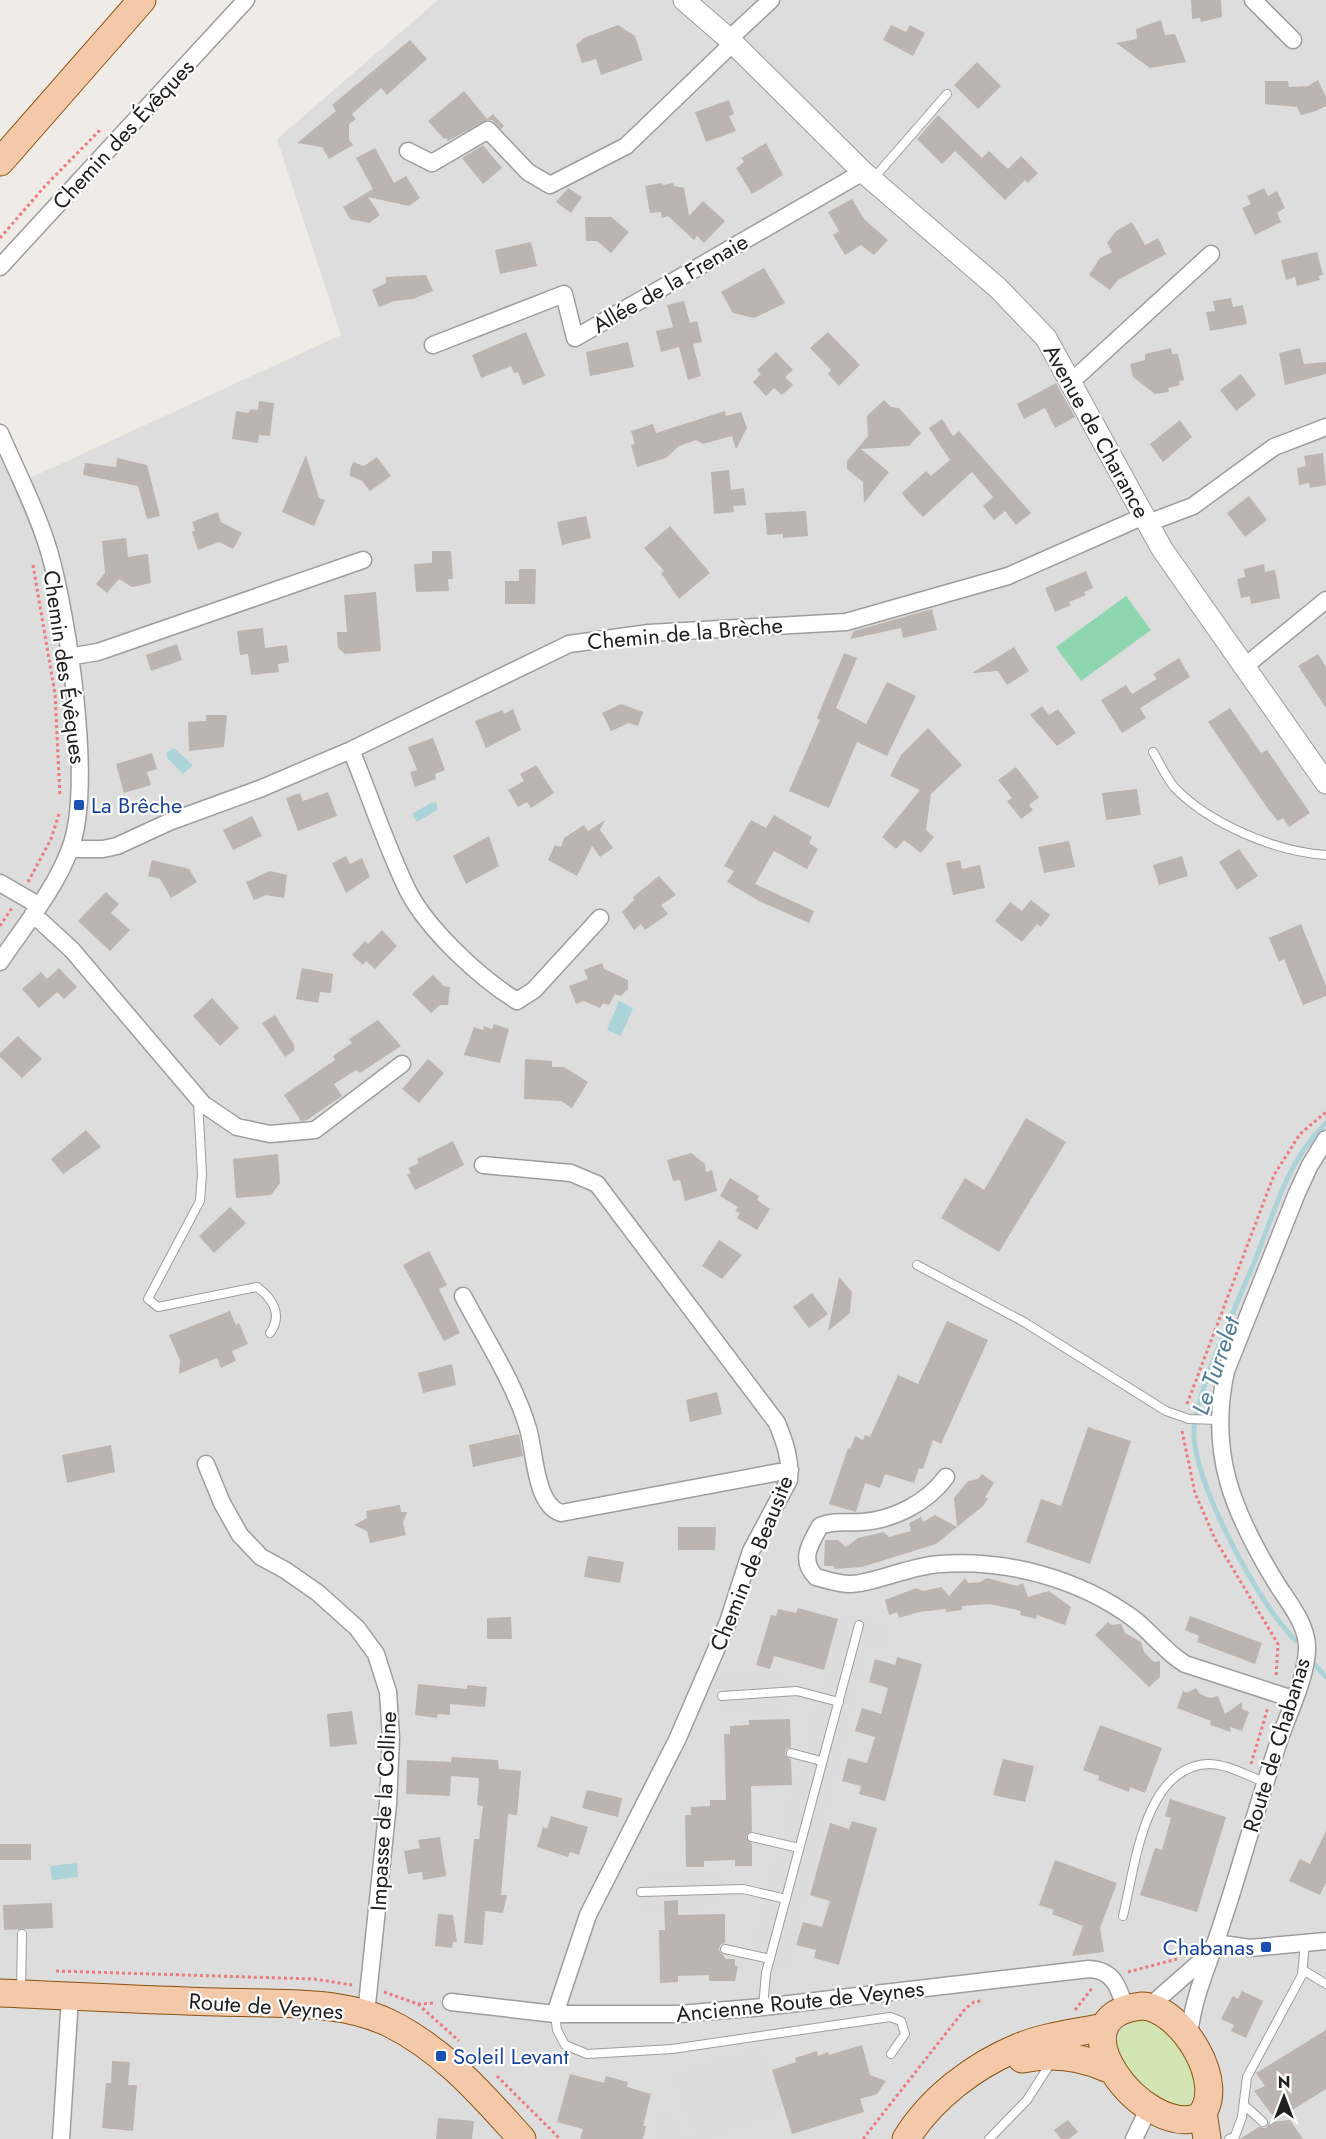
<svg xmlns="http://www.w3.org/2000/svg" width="1326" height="2139" font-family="Jost,sans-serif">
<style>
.residential{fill:#ddd}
.grass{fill:#d1e4b2}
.pitch{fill:#8dd6b0}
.parking{fill:#dcdcdc}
.water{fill:#acd4d8}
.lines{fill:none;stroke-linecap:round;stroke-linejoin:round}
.stream{stroke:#acd4d8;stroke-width:5}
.building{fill:#bcb4b0}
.service-casing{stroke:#9d9d9d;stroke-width:10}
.minor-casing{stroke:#9d9d9d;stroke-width:19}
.tertiary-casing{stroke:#9d9d9d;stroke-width:23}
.primary-casing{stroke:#8b5210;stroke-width:29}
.path{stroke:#ec7b7e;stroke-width:3;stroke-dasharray:3 3;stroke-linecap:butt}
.service{stroke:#fff;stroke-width:8}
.minor{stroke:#fff;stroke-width:16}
.tertiary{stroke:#fff;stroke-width:21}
.primary{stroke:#f3c9a9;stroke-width:27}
.transit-dot{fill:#1a4fb4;stroke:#fff;stroke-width:2}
.labels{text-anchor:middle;stroke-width:4.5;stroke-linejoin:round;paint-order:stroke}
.street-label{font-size:22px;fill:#202020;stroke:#fff}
.transit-label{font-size:22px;fill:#164399;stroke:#fff;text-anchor:start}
.water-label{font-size:24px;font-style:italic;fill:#4e7c97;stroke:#fff}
</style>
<rect width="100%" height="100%" fill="#efebe7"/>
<path class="residential" d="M438,0H1326V2139H0V421L30,478L341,335L277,139Z"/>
<path class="grass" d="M1138,2019C1142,2020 1148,2019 1152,2020C1178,2030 1208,2082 1188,2106L1149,2107L1115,2050L1120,2030Z"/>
<path class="pitch" d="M1126,596L1151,630L1081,681L1056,647Z"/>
<path class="parking" d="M842,1612L894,1624L887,1648L870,1644L788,1971L761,1964L765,1951L750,1948L813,1702L789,1700L787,1713L719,1717L717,1699H713L714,1684L721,1672L786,1671V1681L823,1684Z
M724,1867L725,1909L680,1910L679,1898H662V1913L637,1914L636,1884L648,1883V1869Z
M762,2045L784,2115L711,2139H651L657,2112L679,2117L680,2131L698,2136V2128L687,2129L669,2072Z"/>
<path class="water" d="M174,748L193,765L183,774L167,758V752Z
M432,802L437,803V810L417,822L412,814Z
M619,1001L633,1008L621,1036L607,1030Z
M77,1863L78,1877L52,1880L50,1866Z"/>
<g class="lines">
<path class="stream" d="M1295,1640C1257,1601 1200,1493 1194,1439C1190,1403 1239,1300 1254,1263C1265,1235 1275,1206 1287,1179C1297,1158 1310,1139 1326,1123
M1315,1665L1326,1677"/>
</g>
<path class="building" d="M1191,0H1221L1222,17L1201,22L1200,18L1192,19Z
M1161,20L1165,35L1175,34L1186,62L1150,68L1116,43L1137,39L1136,29Z
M618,25L635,36L643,60L601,75L596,59L582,63L576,45L584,38Z
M891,25L906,32L910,25L925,33L913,56L883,40Z
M410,40L427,59L387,95L381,88L352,114L356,119L349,124V140L353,145L329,159L322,147L297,143L336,111L332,105Z
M977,62L1001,86L978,109L954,85Z
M1318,80L1326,97V106L1316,111L1301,115L1297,107L1265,104V81H1288L1289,87L1308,86Z
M464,91L487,119L493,114L504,126L501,129L492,120H487L448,141L446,138L444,139L428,121Z
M729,100L734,114L729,116L736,131L706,142L695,112Z
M938,115L982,158L989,151L1008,169L1021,156L1038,173L1028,183L1025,180L1005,200L955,151L942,164L917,139Z
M766,143L783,175L752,194L736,168L744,162L741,158Z
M483,145L502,168L483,184L462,158Z
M375,148L394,183L406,176L420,198L409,206L368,197L380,215L369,223L350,219L343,207L373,189L356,158Z
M662,183L663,185L673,183L674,186L684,188L689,216L703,201L725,221L704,243L697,236L694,240L668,216L662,218L661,212L650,213L645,186Z
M568,188L582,197L571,213L556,202Z
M1264,188L1268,196L1277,191L1285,208L1277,213L1281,222L1255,235L1242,208L1251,204L1247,196Z
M852,199L864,219L888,240L874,255L861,245L845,255L833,235L839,231L828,212Z
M585,217H611L629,232L611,253L597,241H586Z
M1132,222L1145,245L1158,238L1166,254L1118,280L1110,290L1089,275L1100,258L1112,252L1107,243L1116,231Z
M531,242L537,266L500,274L495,250Z
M1317,252L1323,275L1319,276L1320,280L1297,286L1295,277L1286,280L1281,260Z
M764,268L785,303L754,318L733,313L721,292Z
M426,275L433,291L413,299L394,301L379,307L372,290L386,283V277Z
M1231,298L1233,307L1243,305L1247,324L1210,331L1206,312L1215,311L1213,301Z
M684,301L690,323L697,321L702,342L693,344L701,376L688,380L679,347L661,352L656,331L673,327L667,305Z
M526,332L545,376L523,385L518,372L514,373L511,366L481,378L472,355Z
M828,332L860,365L839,386L828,374L831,370L810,348Z
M628,342L634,367L590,376L586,352Z
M1171,348L1172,354H1178L1184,380L1179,381L1180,385L1168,388L1169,392L1155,394L1133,377L1130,364L1145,360V354Z
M1300,348L1304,364L1326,362V374L1285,385L1279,353Z
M776,352L793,370L785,377L793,385L782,395L774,388L766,396L753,382L761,374L757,370Z
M1241,374L1256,395L1236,411L1220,390Z
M1056,383L1075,417L1055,428L1045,408L1024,419L1017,404Z
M884,400L891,407L899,408L921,433L909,446L861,449L889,472L864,503L863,482L847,469V461L868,436L867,416Z
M259,401L274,403L270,436L259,435L258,443L232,439L236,411L248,413L251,409L258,410Z
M725,411L726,416L741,412L747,428L736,449L732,436L703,444L696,440L679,446L666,458L637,467L631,445L635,444L631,431L653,424L656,433Z
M942,419L953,436L959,431L1031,513L1016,525L1005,511L994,520L983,506L993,497L972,472L923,517L906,499L902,493L926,471L931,476L950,460L929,428Z
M1180,420L1192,437L1163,462L1150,444Z
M1323,453L1326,485L1310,488L1309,483L1299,485L1297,468L1306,466L1304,456Z
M306,455L319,498L325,500L314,526L282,512Z
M377,457L391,476L370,491L362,481L350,476V470L353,462L364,466Z
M117,458L147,465L160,516L147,519L138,486L83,475L85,463L116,467Z
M729,470L731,490L744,488L746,505L733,506L734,512L714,514L711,472Z
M1249,496L1267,520L1245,537L1227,513Z
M806,511L808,536L783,538V534L767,535L765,513Z
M218,512L221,522L242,533L233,549L219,542L198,550L192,532L195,530L192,522Z
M586,516L591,538L562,545L557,522Z
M670,526L710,573L679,599L661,573L664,571L644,548Z
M126,538L128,557L148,554L151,583L132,587L119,579L107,593L96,584L105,573L102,541Z
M432,551H451L453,579H448L449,591L416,592L414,564L432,563Z
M1264,564L1265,572L1275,570L1280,598L1251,604L1250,596L1241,598L1237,579L1245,577L1244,569Z
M519,569H536L535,604H505V581H519Z
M1086,571L1093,588L1084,592L1086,595L1069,602L1071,605L1055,612L1045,588Z
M376,592L381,651L345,654L338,648L337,632H347L344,595Z
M932,609L937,630L903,638L901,628L850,639L854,631Z
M263,628L265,648L287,645L289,662L278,664L279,672L251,675L248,654L240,655L237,631Z
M177,644L182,660L151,671L146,655Z
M1014,647L1029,671L1007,685L998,671L972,673Z
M844,653L857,658L836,708L866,724L887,682L916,696L887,756L857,742L829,808L789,791L820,720L817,718Z
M1318,654L1326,667V708L1298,666Z
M1179,658L1190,677L1140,708L1146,718L1122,733L1101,700L1126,685L1132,694L1157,679L1153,674Z
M621,704L643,712L638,726L629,723L611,731L602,713Z
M1042,706L1049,715L1058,709L1076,733L1057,746L1030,715Z
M1230,708L1261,753L1267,750L1310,813L1289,827L1283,818L1278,821L1268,809L1208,722Z
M513,709L521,730L486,748L475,721L503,710L504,714Z
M206,715H227L224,747L189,751L188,722L206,721Z
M928,728L962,765L931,794L926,830L934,837L921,853L904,840L896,849L882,837L920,790L890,776L901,755Z
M433,738L445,770L435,774L436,779L415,787L410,772L417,770L408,747Z
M152,753L157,769L147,772L151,785L124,793L116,764Z
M536,765L554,793L531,808L527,802L518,807L508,790L524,781L520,774Z
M1016,767L1039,797L1029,805L1033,810L1021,819L1007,801L1012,798L998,780Z
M1137,789L1141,815L1106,820L1102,793Z
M328,792L337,816L298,831L286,798L300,793L303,801Z
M774,815L812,837L809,843L818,849L807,869L774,851L755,884L814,911L809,923L759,901L727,882L734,871L724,866L751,820L766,828Z
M252,816L262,836L233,850L223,830Z
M605,820L600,830L613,848L600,857L592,846L577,876L548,860L555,845L561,847L564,838L584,825L588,831Z
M489,836L499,866L466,884L453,856Z
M1069,841L1075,867L1044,873L1038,847Z
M1239,849L1258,876L1237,890L1219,862Z
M346,856L350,864L362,858L370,877L346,893L332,863Z
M1182,856L1188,876L1159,885L1153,865Z
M152,860L189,869L197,882L171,898L160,879L148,876Z
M960,860L962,869L980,865L985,888L953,895L946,863Z
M270,871L287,875L284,898L266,895L254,900L246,882Z
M659,876L676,895L661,905L668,914L645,930L641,924L634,930L622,912L634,900L633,897Z
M106,892L119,904L111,913L130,930L110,951L78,921Z
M1031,900L1050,915L1041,927L1037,924L1022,942L995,921L1010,902L1022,911Z
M1301,924L1326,986V996L1303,1005L1284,959L1279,962L1269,938Z
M382,930L397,946L375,969L366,961L363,965L352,955L365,941L368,944Z
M602,963L604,969L628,980V989L621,996L615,994L609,1005L603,1003L600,1008L584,1001L576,1004L569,986L588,979L584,970Z
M59,968L77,987L64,999L57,992L39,1008L22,989L41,972L47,979Z
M302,968L333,974L331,993L320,992L318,1003L296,999Z
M433,975L444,986L450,987L448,1005H440L431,1013L412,994Z
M212,998L239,1028L220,1046L193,1016Z
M275,1015L294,1045V1051L285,1057L262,1023Z
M378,1020L401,1046L360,1073L356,1070L334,1084L342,1096L307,1120L301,1121L284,1095L335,1060L333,1056L352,1043L349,1039Z
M494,1024L509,1029L500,1063L464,1055L474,1027L483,1030L484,1026L492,1029Z
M18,1036L42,1059L22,1078L0,1057V1053Z
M428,1059L444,1073L419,1103L402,1089Z
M525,1059L552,1061V1067H564L588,1082L572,1108L561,1101L524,1099Z
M1026,1118L1066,1142L999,1252L941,1218L965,1178L984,1190Z
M86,1130L101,1147L63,1174L51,1159Z
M453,1141L464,1165L415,1190L407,1175L411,1173L408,1168L419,1163L417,1159Z
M691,1153L705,1164L706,1172L712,1170L717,1191L685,1201L680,1180L673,1181L667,1160Z
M278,1154L280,1183L271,1195L236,1198L233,1159Z
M730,1178L759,1196L757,1200L770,1209L757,1230L737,1218L740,1213L735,1211L738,1207L720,1196Z
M230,1207L246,1223L214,1253L199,1236Z
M719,1240L742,1255L722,1279L702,1266Z
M429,1251L447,1285L439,1289L460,1333L444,1341L403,1265Z
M839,1277L852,1292L850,1313L828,1331Z
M812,1293L828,1314L809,1328L793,1307Z
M230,1311L236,1325L239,1323L248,1344L232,1351L236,1361L221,1368L217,1358L179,1374L180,1360L169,1335Z
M947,1321L988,1340L941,1444L933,1440L923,1469L919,1468L914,1483L885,1474L880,1488L865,1483L856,1512L829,1504L848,1448L850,1449L855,1436L863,1440L865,1435L870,1437L898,1375L918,1384Z
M452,1364L456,1385L423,1393L418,1373Z
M717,1392L722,1414L690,1422L686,1400Z
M1088,1427L1131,1441L1090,1564L1026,1542L1041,1499L1061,1506Z
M519,1434L523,1456L473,1467L469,1445Z
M111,1445L115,1472L67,1483L62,1455Z
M982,1474L994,1483L985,1497L988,1499L983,1506L936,1544L862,1567L834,1569V1566H824L825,1540H838L846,1547L858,1538L884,1532L889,1537L911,1531L909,1523L921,1517L923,1522L935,1515L957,1527L954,1498L968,1481L978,1479Z
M400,1505L401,1512H407L403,1523L406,1535L370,1543L367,1531L354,1525L367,1518L366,1511Z
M678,1527H716L715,1550H678Z
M588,1556L624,1562L620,1583L584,1577Z
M965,1578L968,1583L980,1582L987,1578L1017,1586L1023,1583L1028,1597L1049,1591L1071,1607L1065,1625L1037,1615L1036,1619L1020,1615L1021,1611L990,1604L962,1606V1610L946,1612V1609L919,1612L899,1618L897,1612L889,1615L885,1600L916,1588L923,1591L941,1587L949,1596Z
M798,1608L838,1619L824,1670L774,1656L770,1669L756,1665L771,1615L776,1616L778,1609L796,1613Z
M1190,1616L1262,1643L1255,1664L1197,1642L1199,1636L1185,1630Z
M511,1617L512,1639H487V1618Z
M1108,1622L1111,1625L1121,1624L1125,1633L1141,1642L1144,1652L1154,1662L1160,1661V1677L1149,1687L1095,1635Z
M897,1657L922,1664L885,1801L859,1794L861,1786L842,1781L848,1758L867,1763L875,1737L855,1731L862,1708L881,1714L888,1688L869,1682L875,1659L895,1665Z
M418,1684L467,1689V1685L487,1687L485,1707L450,1704V1715L438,1714L437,1718L415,1715Z
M1196,1688L1200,1694L1210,1698L1218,1696L1225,1714L1242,1702V1709L1249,1712L1242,1731L1230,1727L1231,1732L1210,1725L1211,1721L1177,1708L1183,1691L1187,1693Z
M352,1711L357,1744L330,1747L327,1714Z
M790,1719L791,1747L786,1749L785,1754L791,1760L792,1785L751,1786L752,1831L746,1836L752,1844V1866H735V1860L704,1861V1867H686L685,1815H691V1807L710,1806V1800H726L724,1734H730V1726L749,1725V1720Z
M1100,1725L1162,1748L1145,1793L1130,1787L1129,1792L1098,1780L1099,1776L1083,1770Z
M452,1757L498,1760L499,1769L521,1771L517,1815L508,1814L501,1895H507L503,1913L485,1911L483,1945L464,1943L474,1839H479L483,1806L477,1805L479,1778L451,1776L450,1796L406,1794L407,1760L451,1762Z
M1003,1759L1034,1766L1025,1802L993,1795Z
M587,1790L622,1798L618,1817L582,1808Z
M1170,1799L1226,1817L1197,1912L1140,1895L1155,1848L1162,1850L1171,1818L1165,1816Z
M551,1816L588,1827L579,1855L570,1852L568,1857L537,1847L543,1827L547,1829Z
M852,1821L877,1828L839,1965L814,1958L816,1950L796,1945L803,1922L822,1927L830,1901L810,1895L830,1823L849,1829Z
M1326,1831V1882L1320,1895L1289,1881L1300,1859L1310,1864Z
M440,1837L446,1876L423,1880L422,1872L408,1874L404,1851L420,1848L418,1840Z
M0,1844H31V1860H0Z
M1055,1860L1117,1883L1100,1928L1104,1952L1072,1956L1083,1926L1052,1914L1054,1910L1039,1905Z
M678,1900V1915L725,1914V1943L720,1945L719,1950L726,1959H735V1966H738L735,1981H709V1975L678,1976V1982L660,1983L659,1930H665L664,1901Z
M52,1903L53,1928L4,1930L3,1905Z
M438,1914L453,1915L457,1942H453L452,1948L435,1946Z
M1242,1991L1263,2001L1246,2038L1231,2031L1234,2025L1221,2019L1233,1996L1238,1999Z
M1326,2030V2089L1276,2120L1254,2091L1265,2086L1256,2073Z
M862,2045L870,2075L886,2081L877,2094L860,2099L864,2112L792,2134L772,2070L796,2062L795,2058L817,2051L818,2056L828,2052L829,2055Z
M112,2061L130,2062L128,2085H137L133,2131L102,2128L106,2083H111Z
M570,2074L604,2083L606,2076L628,2082L627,2087L651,2094L643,2126H646L643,2139H580L583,2129L557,2122Z
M438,2118L474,2121L472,2139H436Z
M1068,2120L1078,2132L1069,2139H1061L1054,2130Z
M1290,2120L1303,2139H1240L1259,2127L1266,2128L1269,2122Z"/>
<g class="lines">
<defs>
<path id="service" d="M873,179L947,94
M1153,752C1160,763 1166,778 1175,788C1210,824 1276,852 1326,855
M198,1101L202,1174L200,1201L148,1299L158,1307L257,1287C273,1299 283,1315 270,1333
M917,1265L1024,1322L1166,1411L1189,1419L1218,1420
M722,1696L797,1691L839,1702
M791,1753L821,1761
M752,1837L799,1848
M641,1892L743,1889L786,1899
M1123,1916C1135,1867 1144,1767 1208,1764C1228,1764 1247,1776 1265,1782
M725,1949L770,1959
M1303,1970L1326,1984
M21,1991L22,1934
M763,2007L766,1973L859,1625
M555,2014L557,2030L565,2045L587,2054L672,2049L890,2017L901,2021L905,2034L891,2054
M1244,2105L1263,2122
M989,2139L1027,2100L1052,2061
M1229,2139L1235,2136L1242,2117L1247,2077L1302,1975L1305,1943"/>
<path id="minor" d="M1253,0L1293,40
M729,39L771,0
M408,151L432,163L488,130L528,172L550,185L626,146L733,43
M0,267L246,0
M433,345L564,294L575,338L863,172
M1072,381L1211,254
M0,433C17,472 37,511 49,551C68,617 94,787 70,849C55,890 24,926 0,962
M1148,523L1193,506L1274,447L1326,427
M68,657L98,652L363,560
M1244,667L1326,600
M351,750C370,796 386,846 408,891C428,930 480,978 517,1001L534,990L600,918
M71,849H103L117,846L169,822L262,788L351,750L569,644L649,633L846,622L1008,576L1144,516
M0,883L38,905
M33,914L72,950L203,1104L237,1127L270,1134L315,1130L402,1064
M483,1165L571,1173L597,1184L777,1423C785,1443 791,1459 789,1480L751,1551L728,1622L677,1740L588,1915L555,2014
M463,1296C486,1340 516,1385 529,1432C535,1456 536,1505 561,1513L790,1470
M206,1464L222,1503L240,1535L261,1557L285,1570L318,1593L357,1628L376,1654L388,1692L391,1738L388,1804L366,2014
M946,1477C927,1503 893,1520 862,1522C847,1523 834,1520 820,1526C810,1544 799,1560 816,1577C830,1581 846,1586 860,1583C888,1578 912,1566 940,1564C1007,1559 1080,1579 1134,1619C1152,1633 1165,1652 1185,1664L1293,1699
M1215,1943L1250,1948L1326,1941
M451,2002L555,2014H679L763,2007L1089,1969C1114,1970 1119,1988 1125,2008
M1150,2006L1208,1955
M1189,2036C1193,1995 1210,1962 1222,1923C1242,1863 1258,1802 1279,1741C1288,1714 1308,1674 1307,1646C1306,1622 1287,1601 1275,1581C1233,1512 1208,1453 1226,1371L1297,1193L1310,1165L1326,1139
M61,2139L70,1997
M1134,2139L1144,2118"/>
<path id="tertiary" d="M684,0L729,39L863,172L998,288L1046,338L1162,549L1326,783"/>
<path id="primary" d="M0,162L142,0
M0,1993C73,1996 146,2000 219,2002C273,2004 339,1999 389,2023C444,2050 482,2095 522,2139
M1142,2006C1181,2007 1230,2086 1199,2117C1144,2139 1048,2015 1142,2006Z
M1022,2059C1051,2053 1079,2056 1106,2068
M1203,2112L1207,2139
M906,2139C931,2098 975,2065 1019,2047C1045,2036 1076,2033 1104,2027"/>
</defs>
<use href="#service" class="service-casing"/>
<use href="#minor" class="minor-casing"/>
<use href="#tertiary" class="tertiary-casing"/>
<use href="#primary" class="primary-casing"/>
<path class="path" d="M0,238L45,186L101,129
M33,565L55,694L60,796
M28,882L51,839L59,814
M0,926L12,908
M1187,1404L1274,1175L1300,1134L1326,1112
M1182,1431L1195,1493L1215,1539L1278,1644L1276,1677
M1251,1764L1268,1707
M56,1971L314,1979L352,1985
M1128,1972L1177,1959
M384,1992L418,2004L436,2003
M418,2004L459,2041
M1075,2010L1093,1987
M497,2076L560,2139
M863,2139L965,2009L974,2002L981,2001"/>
<use href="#service" class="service"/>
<use href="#minor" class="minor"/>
<use href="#tertiary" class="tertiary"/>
<use href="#primary" class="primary"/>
</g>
<g class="transit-dot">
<rect x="73" y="799" width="12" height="12" rx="3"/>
<rect x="1260" y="1941" width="12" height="12" rx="3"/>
<rect x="435" y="2050" width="12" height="12" rx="3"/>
</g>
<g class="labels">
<g class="street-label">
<text transform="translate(123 134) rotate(-47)" y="8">Chemin des Évêques</text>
<text transform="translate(670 283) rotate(-30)" y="8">Allée de la Frenaie</text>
<text transform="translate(1097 431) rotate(61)" y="8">Avenue de Charance</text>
<text transform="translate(685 633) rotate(-5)" y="8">Chemin de la Brèche</text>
<text transform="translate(65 667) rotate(82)" y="8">Chemin des Évêques</text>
<text transform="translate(751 1563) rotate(-68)" y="8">Chemin de Beausite</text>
<text transform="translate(1276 1745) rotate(-73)" y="8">Route de Chabanas</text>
<text transform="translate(383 1811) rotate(-87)" y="8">Impasse de la Colline</text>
<text transform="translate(800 2001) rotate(-6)" y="8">Ancienne Route de Veynes</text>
<text transform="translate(266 2006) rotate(4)" y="8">Route de Veynes</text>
</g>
<g class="transit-label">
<text x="91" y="813">La Brêche</text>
<text x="1254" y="1955" text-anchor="end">Chabanas</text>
<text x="453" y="2064">Soleil Levant</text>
</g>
<g class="water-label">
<text transform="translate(1216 1366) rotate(-71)" y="8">Le Turrelet</text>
</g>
</g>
<g transform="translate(1284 2097)" stroke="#ffffff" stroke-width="4.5" paint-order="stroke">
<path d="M0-4.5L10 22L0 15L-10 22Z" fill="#202020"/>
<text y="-9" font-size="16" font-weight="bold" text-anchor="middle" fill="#202020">N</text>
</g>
</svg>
